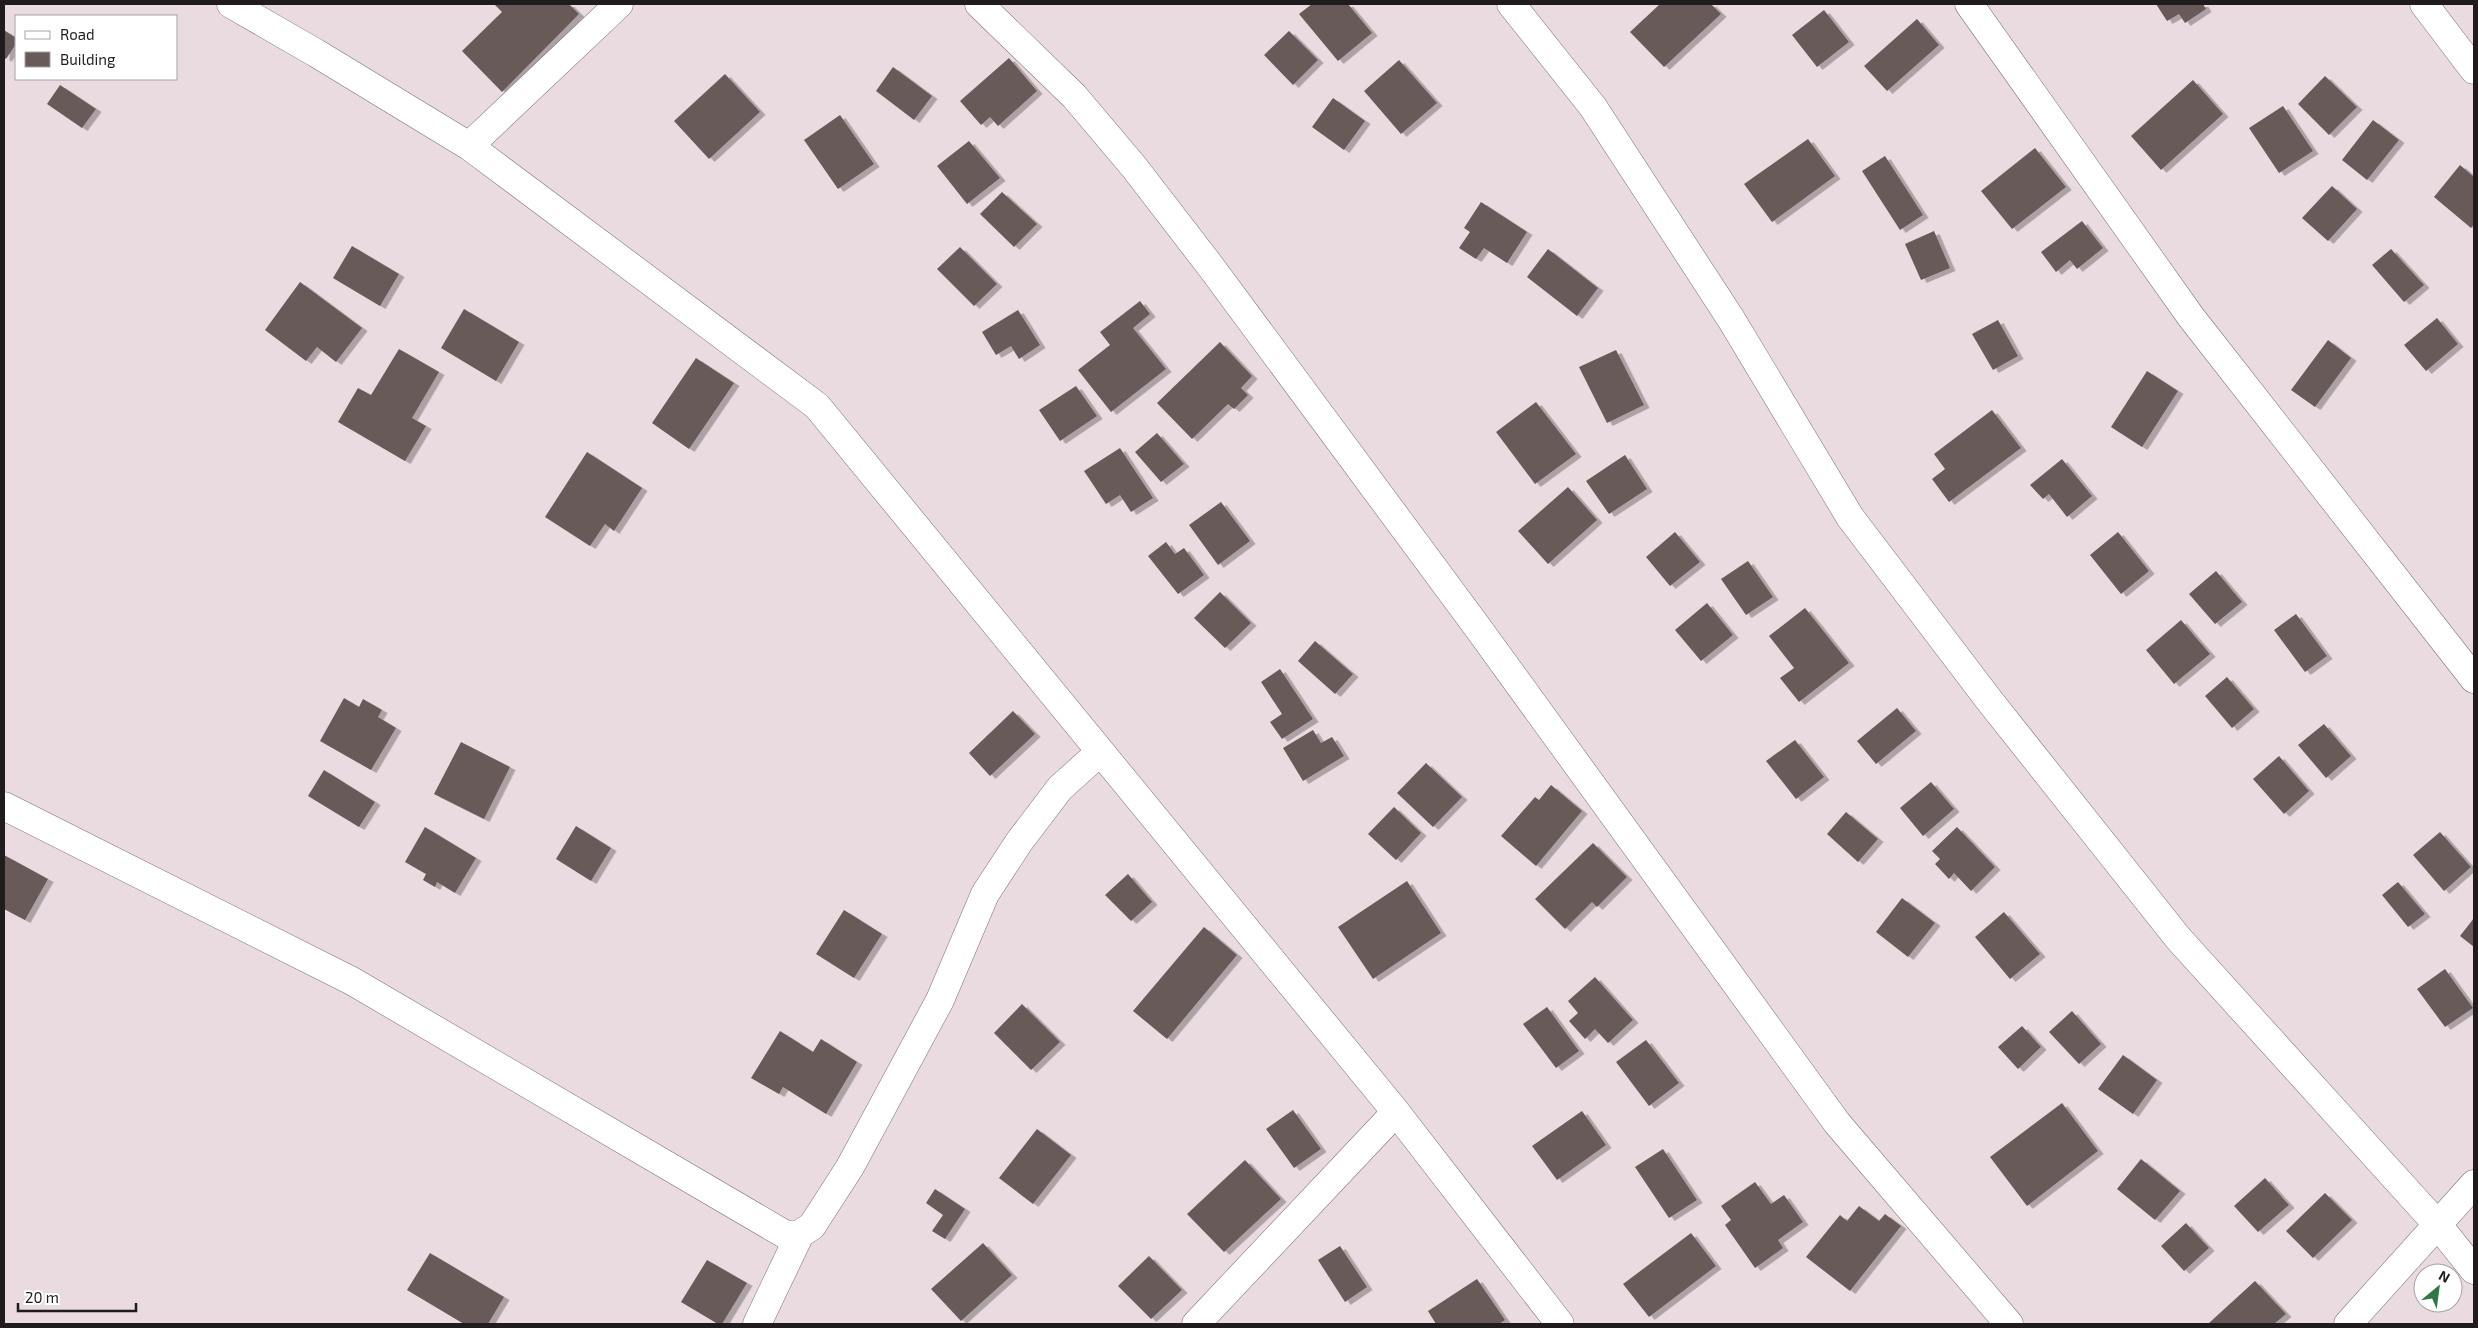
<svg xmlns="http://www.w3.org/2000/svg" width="2478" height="1328" font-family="'Exo 2',sans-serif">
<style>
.building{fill:#675a58;filter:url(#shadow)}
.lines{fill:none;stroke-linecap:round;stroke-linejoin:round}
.street-casing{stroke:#7c6f73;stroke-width:29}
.street{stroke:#fff;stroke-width:28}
</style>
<defs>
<filter id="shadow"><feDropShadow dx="5.5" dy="3" stdDeviation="0" flood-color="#0004"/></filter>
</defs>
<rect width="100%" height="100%" fill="#eadbe0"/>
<path class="building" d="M494,4H569L579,14L502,92L462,51L502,12Z
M1312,4H1348L1372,33L1338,61L1299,14Z
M1660,4H1711L1721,14L1664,67L1630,32Z
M2156,4H2203L2206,9L2185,23L2179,14L2167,21Z
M1824,10L1849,42L1817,67L1792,35Z
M1917,19L1939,45L1887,91L1864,66Z
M4,30L16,38V44L6,59L4,57Z
M1289,31L1318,60L1293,85L1264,55Z
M1009,58L1037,91L998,126L990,117L981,125L960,101Z
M1399,60L1437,103L1401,134L1364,91Z
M893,67L932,96L914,120L876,91Z
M725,74L760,112L709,159L674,121Z
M2325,76L2357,107L2329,135L2298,104Z
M2193,80L2223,114L2161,170L2131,136Z
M60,85L96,109L82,128L47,104Z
M1333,98L1365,121L1344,150L1312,127Z
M2283,106L2313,151L2279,173L2249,128Z
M840,115L874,164L838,189L804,140Z
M2373,120L2399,140L2367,180L2342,160Z
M1808,139L1835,176L1772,222L1744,184Z
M969,141L1000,178L967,204L937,166Z
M2035,148L2066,187L2012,229L1981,191Z
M1885,156L1923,215L1900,230L1862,171Z
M2460,165L2474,177V224L2471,228L2434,197Z
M2332,186L2357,209L2328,241L2302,218Z
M1002,192L1037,224L1014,247L980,214Z
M1481,202L1527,232L1507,263L1484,248L1476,259L1459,248L1470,232L1464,228Z
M2082,221L2103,248L2077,269L2070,260L2056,272L2041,252Z
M1934,231L1950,268L1921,280L1905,244Z
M352,246L399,274L380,306L333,278Z
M960,247L997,284L974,306L937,269Z
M1548,249L1598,288L1577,316L1527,277Z
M2391,249L2424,285L2404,302L2372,265Z
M300,282L362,328L336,362L317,347L306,361L265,330Z
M1140,301L1150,314L1133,328L1166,369L1111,412L1078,370L1110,345L1100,332Z
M464,309L519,342L496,381L441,348Z
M1018,310L1040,345L1019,359L1011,346L996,355L982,332Z
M2437,318L2458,344L2426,371L2404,345Z
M1998,320L2018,356L1993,370L1972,334Z
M2328,340L2351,358L2315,407L2291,390Z
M1220,342L1252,376L1241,388L1248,395L1234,409L1228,404L1192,439L1157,403Z
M399,349L439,372L412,418L426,426L405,461L338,422L358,388L371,395Z
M1616,350L1644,405L1607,423L1579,367Z
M696,358L734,383L689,449L652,423Z
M2147,371L2178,391L2142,447L2111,427Z
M1076,386L1097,416L1060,441L1039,410Z
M1536,402L1576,454L1535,484L1496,432Z
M1992,410L2021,448L1949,502L1932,479L1945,469L1934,454Z
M1157,433L1184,464L1161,482L1135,452Z
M1120,448L1153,498L1131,512L1120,495L1106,504L1084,471Z
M587,452L642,488L614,531L605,524L590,546L545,517Z
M1625,455L1647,489L1609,514L1586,481Z
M2062,459L2092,496L2067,517L2049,494L2043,499L2030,485Z
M1568,487L1597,520L1548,564L1518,531Z
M1221,502L1250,541L1218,565L1189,525Z
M1675,532L1700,562L1670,586L1646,557Z
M2118,532L2149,571L2121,594L2090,555Z
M1166,542L1175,554L1184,548L1204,575L1178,594L1148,556Z
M1748,561L1773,597L1746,615L1721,579Z
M2216,571L2242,602L2215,624L2189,594Z
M1220,592L1251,623L1225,648L1194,618Z
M1707,603L1733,635L1701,661L1675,630Z
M1805,608L1849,663L1799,702L1780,678L1794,668L1769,636Z
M2296,614L2327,656L2305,672L2274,630Z
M2181,620L2210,654L2174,684L2146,650Z
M1315,641L1353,674L1335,694L1298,661Z
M1280,669L1313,719L1282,739L1270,722L1282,714L1261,682Z
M2227,677L2254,709L2232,728L2205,696Z
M344,698L359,707L363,699L382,710L378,717L396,728L371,770L320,741Z
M1897,708L1916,731L1876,764L1857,741Z
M1013,711L1035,734L990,776L969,753Z
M2324,724L2351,756L2326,778L2298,745Z
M1313,730L1321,743L1332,737L1344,756L1303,781L1283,748Z
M1795,740L1824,777L1796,799L1766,761Z
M461,742L510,767L484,819L434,794Z
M2279,756L2309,791L2284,814L2253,779Z
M1426,763L1462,797L1433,827L1397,793Z
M324,770L375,802L359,827L308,796Z
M1931,782L1954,809L1923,836L1900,808Z
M1551,785L1582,811L1536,866L1501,836L1535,797L1539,800Z
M1394,807L1421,833L1396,860L1368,834Z
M1846,812L1878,839L1858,862L1827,834Z
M576,826L611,848L591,881L556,859Z
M425,827L476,858L455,893L437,882L435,887L423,880L426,874L405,862Z
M1957,827L1995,867L1971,891L1954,873L1949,879L1935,864L1940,859L1932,851Z
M2440,832L2471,867L2444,891L2413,855Z
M1593,843L1627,877L1597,907L1592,902L1565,929L1535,899Z
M4,855L48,879L25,920L4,909Z
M1128,874L1152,902L1131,921L1105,895Z
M1407,881L1441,933L1373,979L1338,927Z
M2398,882L2425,914L2408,927L2382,895Z
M1902,898L1935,923L1908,957L1876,932Z
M844,910L882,934L854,978L816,954Z
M2004,912L2040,954L2010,979L1975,937Z
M2474,918V947L2460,936Z
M1204,927L1237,955L1167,1039L1133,1011Z
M2445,969L2473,1008L2445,1027L2417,989Z
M1595,977L1633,1020L1608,1043L1595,1029L1585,1039L1569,1021L1578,1013L1568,1001Z
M1022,1004L1060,1042L1031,1070L994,1033Z
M1547,1007L1579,1051L1556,1068L1523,1024Z
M2072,1011L2101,1044L2079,1064L2049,1032Z
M2022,1026L2041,1047L2018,1069L1998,1047Z
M780,1031L813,1052L821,1039L857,1062L826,1114L783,1087L779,1094L751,1078Z
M1646,1040L1679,1083L1649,1106L1616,1062Z
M2123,1055L2157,1080L2133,1114L2098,1089Z
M2062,1103L2098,1151L2027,1206L1990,1157Z
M1293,1110L1321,1149L1294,1168L1266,1129Z
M1582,1111L1606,1145L1557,1180L1532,1146Z
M1037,1129L1071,1155L1033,1204L999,1178Z
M1663,1149L1697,1200L1669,1218L1635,1167Z
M2141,1159L2180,1191L2155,1220L2117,1189Z
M1245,1160L1281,1199L1224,1252L1187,1214Z
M2265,1178L2289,1205L2258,1232L2234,1206Z
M1755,1182L1771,1204L1784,1195L1803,1222L1778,1240L1783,1248L1755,1268L1725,1225L1731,1220L1721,1206Z
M935,1189L965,1209L945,1239L932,1231L943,1215L926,1203Z
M2325,1193L2352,1220L2313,1258L2286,1231Z
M1859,1206L1879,1221L1885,1214L1901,1226L1850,1291L1806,1257L1840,1215L1847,1221Z
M2186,1223L2209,1248L2184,1271L2161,1246Z
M1691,1233L1716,1266L1649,1317L1623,1284Z
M983,1243L1012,1275L961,1321L931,1289Z
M1340,1246L1367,1287L1345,1302L1318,1260Z
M430,1253L504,1297L488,1324H464L407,1290Z
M1149,1256L1182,1290L1151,1319L1118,1286Z
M707,1260L747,1283L722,1324H718L681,1302Z
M1477,1279L1505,1320L1499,1324H1436L1428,1311Z
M2255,1281L2286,1314L2274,1324H2210L2209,1323Z"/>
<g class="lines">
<defs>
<path id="street" d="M231,4L316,53L469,146L817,406L1396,1112L1560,1324
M979,4L1074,96L1134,167L1211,267L1478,628L1837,1123L2009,1324
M1511,4L1593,107L1731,319L1850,517L1989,700L2178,938L2437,1224L2474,1270
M1969,4L2191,317L2474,679
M2424,4L2474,70
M469,146L619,4
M4,806L352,981L786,1235L800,1234L812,1226L850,1167L940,1000L985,894L1019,842L1060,788L1100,752
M757,1324L800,1234
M1196,1324L1396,1112
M2348,1324L2474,1184"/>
</defs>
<use href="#street" class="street-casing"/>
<use href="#street" class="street"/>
</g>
<rect width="2478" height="1328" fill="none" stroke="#201b1d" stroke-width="10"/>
<rect x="15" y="15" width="162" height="65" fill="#ffffff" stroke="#a6a4a5"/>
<rect x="25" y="31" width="25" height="8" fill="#ffffff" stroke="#a6a4a5"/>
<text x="60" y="40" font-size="15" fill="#201b1d">Road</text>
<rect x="25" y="52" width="25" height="15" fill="#675a58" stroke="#a6a4a5"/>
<text x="60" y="65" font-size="15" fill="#201b1d">Building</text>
<g transform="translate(2438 1288) rotate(29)"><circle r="24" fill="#ffffff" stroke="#a6a4a5"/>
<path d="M0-4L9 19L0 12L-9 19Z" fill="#307743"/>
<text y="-8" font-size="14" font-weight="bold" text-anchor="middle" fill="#201b1d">N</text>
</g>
<path d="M18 1303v8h118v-8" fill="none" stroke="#201b1d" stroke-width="2.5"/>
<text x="25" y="1303" font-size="15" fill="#201b1d" stroke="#ffffff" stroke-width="4" paint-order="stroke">20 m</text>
</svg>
